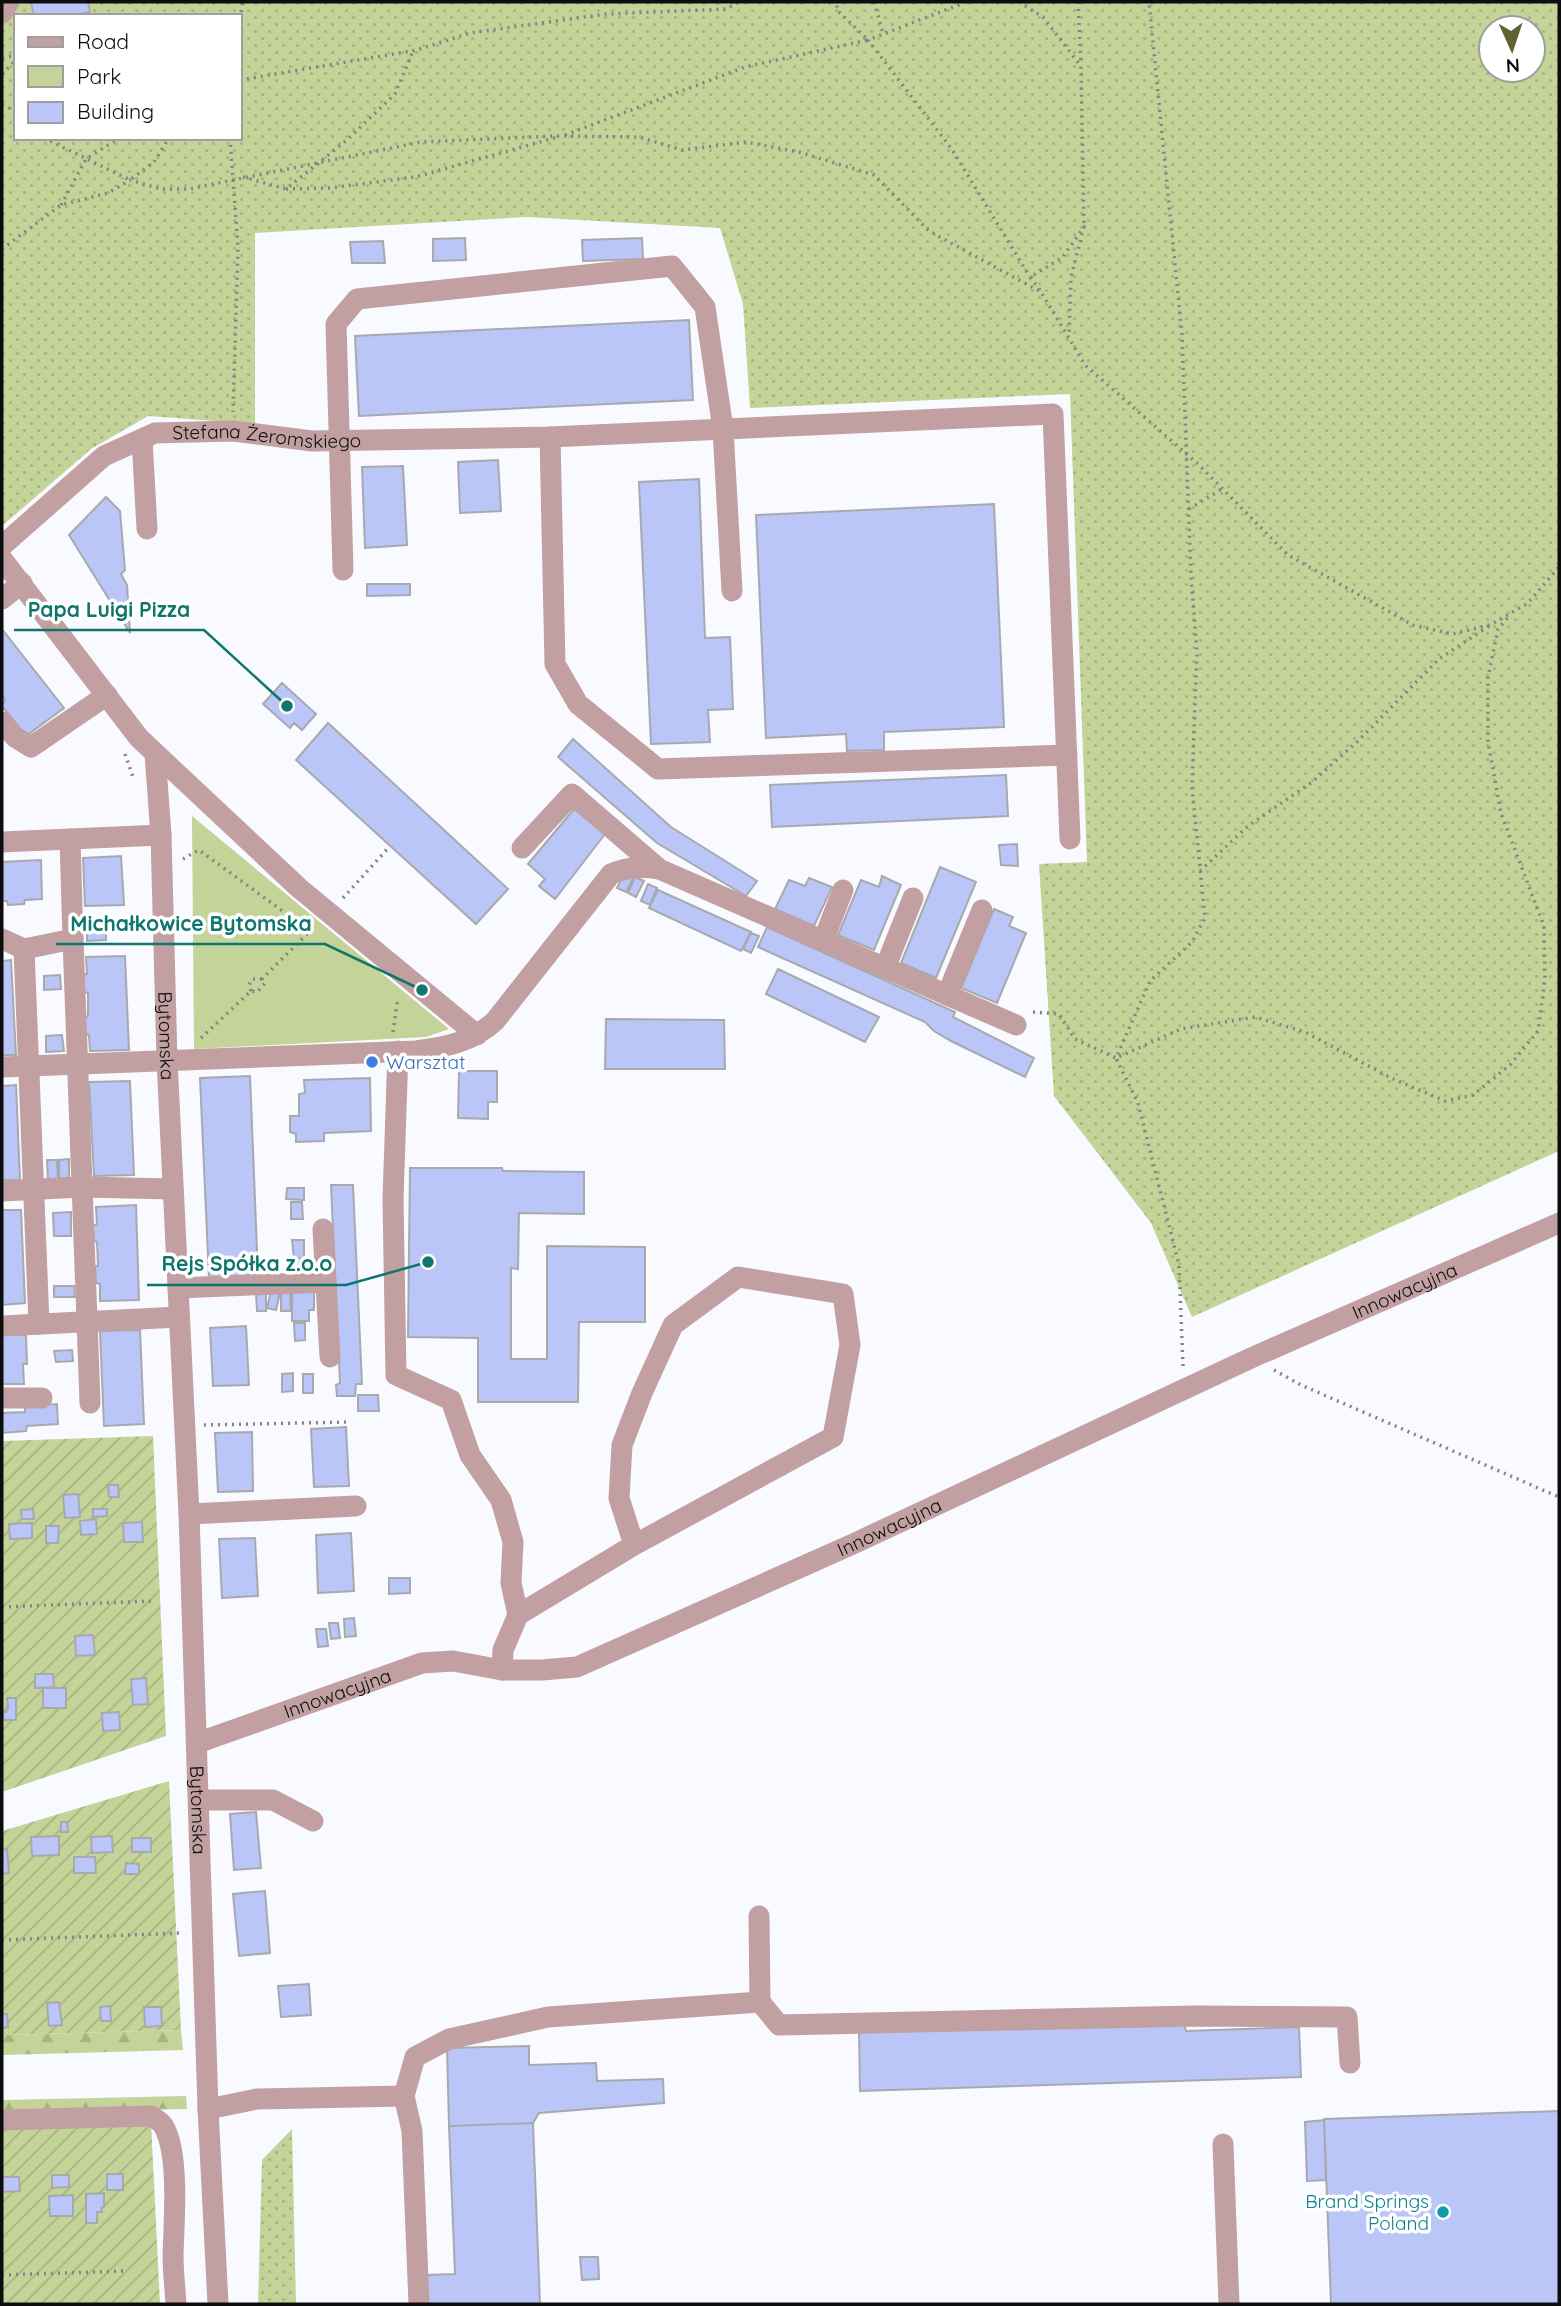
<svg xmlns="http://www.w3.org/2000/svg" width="1561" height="2306" font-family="Quicksand,sans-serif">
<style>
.grass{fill:url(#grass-dots);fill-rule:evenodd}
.forest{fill:url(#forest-firs)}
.park{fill:#c4d397}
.garden{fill:url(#garden-furrows)}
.building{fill:#bac5f8;stroke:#a8a9ad;stroke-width:2}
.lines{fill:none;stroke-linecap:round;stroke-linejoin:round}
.path{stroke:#838387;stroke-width:3.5;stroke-dasharray:2 5;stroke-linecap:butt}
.minor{stroke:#c29fa1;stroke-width:21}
.shop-dot{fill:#3f7fe0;stroke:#fff;stroke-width:2.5}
.culture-dot{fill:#0f9aa8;stroke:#fff;stroke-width:2.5}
.labels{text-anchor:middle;stroke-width:7;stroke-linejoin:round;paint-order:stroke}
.street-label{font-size:19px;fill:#0d0d0f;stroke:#fff}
.shop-label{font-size:19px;fill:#366cbe;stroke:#fff;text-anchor:start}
.culture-label{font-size:19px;fill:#0d838f;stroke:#fff;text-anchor:end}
.leader{fill:none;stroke:#0f766e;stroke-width:2.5}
.callout-dot{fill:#0f766e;stroke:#fff;stroke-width:2.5}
.callout-label{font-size:21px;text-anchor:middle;font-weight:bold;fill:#0f766e;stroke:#fff;stroke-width:7;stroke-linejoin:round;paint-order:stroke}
</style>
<defs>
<pattern id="grass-dots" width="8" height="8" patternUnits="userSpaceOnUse" patternTransform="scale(1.75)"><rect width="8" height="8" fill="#c4d397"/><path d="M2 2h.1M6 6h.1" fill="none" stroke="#a7b481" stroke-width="1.8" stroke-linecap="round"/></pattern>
<pattern id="forest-firs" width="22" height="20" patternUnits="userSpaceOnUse" patternTransform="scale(1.75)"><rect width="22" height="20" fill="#c4d397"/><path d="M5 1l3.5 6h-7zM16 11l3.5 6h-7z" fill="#a7b481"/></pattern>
<pattern id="garden-furrows" width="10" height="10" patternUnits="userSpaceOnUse" patternTransform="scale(1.75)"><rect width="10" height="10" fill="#c4d397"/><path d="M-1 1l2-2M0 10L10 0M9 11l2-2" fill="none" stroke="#a7b481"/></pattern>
</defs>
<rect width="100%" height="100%" fill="#f9faff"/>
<path class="grass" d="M2,2H1559V1151L1192,1317L1151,1223L1054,1096L1039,864L1087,862L1070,394L750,408L743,304L720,228L527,217L255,233V424L148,416L91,449L2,526ZM16,16H240V138H16ZM1491,28H1533V70H1491Z
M292,2129L296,2304H258L262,2160Z"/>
<path class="forest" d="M181,2030L183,2050L2,2055V2035Z
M186,2096L187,2109L2,2112V2100Z"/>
<path class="park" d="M192,816L449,1029L426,1037L194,1049Z"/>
<path class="garden" d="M153,1436L166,1736L2,1792V1441Z
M169,1781L181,2030L2,2035V1831Z
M151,2122L160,2304H2V2126Z"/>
<path class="building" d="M31,2H88L90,12L73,16H34Z
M465,238L466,260L433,261V239Z
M642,238L643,259L583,261L582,240Z
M383,241L385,263H352L350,242Z
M689,320L693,400L359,416L355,336Z
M498,460L501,511L460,513L458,462Z
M403,466L407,545L365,548L362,467Z
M699,479L705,638L730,637L733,709L708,710L710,742L651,744L639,482Z
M106,497L120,511L125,570L121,574L127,585L130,633L69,535Z
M994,504L1004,727L884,732V750L847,751L846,734L766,738L756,515Z
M367,584H410V595L367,596Z
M2,629L64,708L26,736L2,706L5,699L2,695Z
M282,683L316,714L302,730L294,723L290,728L263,704Z
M328,723L508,889L476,924L296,760Z
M573,739L671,827L757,881L746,896L657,843L558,757Z
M1006,775L1008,816L772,827L770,785Z
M574,809L605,834L555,899L539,886L545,879L528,864Z
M1017,844L1018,866L1001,865L999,845Z
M121,856L124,905L85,906L83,858Z
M41,860L42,899L25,900L24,904L8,905L7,901H2V862Z
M940,867L976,882L936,978L901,963Z
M625,872L634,877L626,892L617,888Z
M882,876L901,885L874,950L838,935L861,880L879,887Z
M635,877L644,881L636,897L628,893Z
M809,878L832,887L814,926L775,909L789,880L805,886Z
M648,884L657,888L650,905L641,901Z
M658,890L751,932L741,951L649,908Z
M994,909L1013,917L1009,926L1026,933L997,1003L961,988Z
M87,922H106V940L87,941Z
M767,927L955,1012L953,1017L1034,1058L1025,1077L951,1041L934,1031L925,1022L758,947Z
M751,933L759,936L751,953L743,949Z
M125,956L129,1050L90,1051L89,1035L85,1033V1017L88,1016V993L84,992L83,975L87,974L86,957Z
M11,960L16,1055H2V961Z
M778,969L879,1017L865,1042L766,994Z
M60,975L61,989L44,990V976Z
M606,1019L724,1020L725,1069H605Z
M62,1035L64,1051L46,1052V1036Z
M459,1071H497V1102H488V1119L458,1118Z
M250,1076L258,1275L209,1278L200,1078Z
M370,1078L371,1131L324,1133V1141L296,1142V1134L290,1132V1116H299V1094L305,1093L304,1080Z
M130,1081L134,1175L94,1176L89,1082Z
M16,1085L20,1180H2V1086Z
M69,1159V1178H59V1160Z
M47,1160H57L58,1181H48Z
M410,1168H502L503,1171L584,1172V1214L519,1213L518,1269L511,1268V1359H547V1246L645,1247V1322H579L578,1402H478V1338L408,1337Z
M331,1185H353L362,1384H356L355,1396H337L336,1385L340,1383Z
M287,1188H304V1200L286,1199Z
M291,1202H302L303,1219H291Z
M136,1205L139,1300L100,1301V1284L96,1283L95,1266H98L97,1242L94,1241L93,1226L97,1224L96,1207Z
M2,1210H21L25,1303L2,1305Z
M71,1212V1236H54L53,1213Z
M292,1240H304V1258L294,1259Z
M289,1261H307V1271L289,1272Z
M54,1286H74L75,1297H54Z
M271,1291L280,1293L276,1310L267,1308Z
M256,1292H266V1311H257Z
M281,1292H290L291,1311H281Z
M292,1292H314V1310H309V1321H292Z
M294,1323H305V1340L295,1341Z
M246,1326L249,1385L213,1386L210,1328Z
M140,1330L144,1424L104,1426L100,1331Z
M2,1335H26L27,1364H23L24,1384H2Z
M72,1350L73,1361L56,1362L54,1351Z
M293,1373V1391L282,1392V1374Z
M303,1374H313V1393H303Z
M358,1395H378L379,1411H358Z
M57,1404L58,1424L27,1426L26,1431L2,1433V1413L25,1412V1406Z
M346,1427L349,1486L314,1487L311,1429Z
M252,1432L253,1491L218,1492L215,1433Z
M108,1485H118L119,1497H109Z
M78,1494L80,1517L65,1518L63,1495Z
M33,1509L34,1519H22L21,1510Z
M93,1509H107V1516L93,1517Z
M96,1519L97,1534L81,1535L80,1521Z
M142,1522L143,1542H124L123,1523Z
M32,1523V1538L10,1539L9,1524Z
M46,1526H59L58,1543H46Z
M351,1533L354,1591L318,1593L316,1535Z
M255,1538L258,1596L222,1598L219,1539Z
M389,1578H410V1593L389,1594Z
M354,1618L356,1636L345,1637L344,1619Z
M329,1623H338L340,1638L331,1639Z
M316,1629H326L328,1646L318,1647Z
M93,1635L95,1655L76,1656L75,1636Z
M35,1674H53L54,1687L35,1688Z
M146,1678L148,1704L133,1705L131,1679Z
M43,1688H66V1708H43Z
M7,1698H16V1720H3V1712H6L8,1708Z
M119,1712L120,1730L103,1731L102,1713Z
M256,1812L261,1868L234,1870L230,1814Z
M61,1822H67L68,1832H61Z
M59,1836V1855L32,1856L31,1837Z
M112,1836L113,1852L92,1853L91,1837Z
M132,1838H151V1852H132Z
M7,1849L9,1873L2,1874V1850Z
M74,1857H95L96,1873H74Z
M126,1863L139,1864V1874H125Z
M265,1891L270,1953L239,1956L233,1894Z
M309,1984L311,2015L281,2017L278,1986Z
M59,2002L62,2025L49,2026L47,2003Z
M110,2006L111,2021H101L100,2007Z
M144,2007H161L162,2026L145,2027Z
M2,2014H7L8,2027L2,2028Z
M1183,2019L1186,2031L1299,2027L1301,2077L860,2091L859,2030Z
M529,2046V2065L596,2063L597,2081L663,2079L664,2103L539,2113L533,2123L449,2126L447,2048Z
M1559,2111V2304H1331L1324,2119Z
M1324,2120L1326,2180L1307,2181L1305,2122Z
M533,2123L540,2304H427L426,2275L455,2274L449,2126Z
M107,2174H123V2190H107Z
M52,2175H69V2187L52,2188Z
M2,2177H19L20,2191L2,2192Z
M104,2193V2207L101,2208L102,2212H97V2223H86V2194Z
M73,2195V2216H50L49,2196Z
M580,2257H598L599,2279L582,2280Z"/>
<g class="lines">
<path class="path" d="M874,2L883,33
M966,2L868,40L951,148L1030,277
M1019,2L1043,17L1081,66L1084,227
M1078,2L1081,64
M240,19L243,2
M2,57L16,56
M2,74L16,60
M240,80L417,50L470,33L606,14L727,9L739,2
M2,105L8,107L16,113
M565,135L745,67L868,40L837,10V2
M44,138L130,180L154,162L169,138
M230,138L238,248L233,412
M243,177L286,189L348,139L395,94L413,51
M286,189L329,188L415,177L558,137
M61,205L86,159L119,138
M2,249L61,205L108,193L130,180L161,189H189L421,142L554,136L639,137L682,150L746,142L799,152L874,175L929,231L1041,292L1085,365L1198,464L1288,555L1413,625L1452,634L1490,625L1528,603L1559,567
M1040,290L1030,277L1062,258L1084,227L1071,277L1069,336
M1189,509L1222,489
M125,754L134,780
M183,859L199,850L310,931
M1200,871L1248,826L1312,782L1357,742L1439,659L1489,626
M343,898L390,846
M251,991L249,985L252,979H261
M1033,1012L1059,1014L1075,1039L1116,1058L1150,981L1192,942L1205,918L1192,787L1197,652L1191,576L1182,335L1149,2
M393,1032L398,998
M201,1038L251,991L257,992L265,983L262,979L315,926
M1183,1366L1179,1265L1138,1103L1116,1058L1181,1029L1255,1017L1305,1032L1391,1078L1445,1101L1473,1095L1510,1065L1538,1031L1545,979L1544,926L1501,813L1488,742V677L1498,629L1510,615
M1274,1370L1301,1385L1559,1497
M204,1425L349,1422
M2,1607L152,1601
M2,1940L182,1933
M2,2275L123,2271"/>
<g class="minor">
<path d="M2,13L9,2"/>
<path d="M550,437L555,664L578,704L658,769L1067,755"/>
<path d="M142,439L147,529"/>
<path id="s1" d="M2,546L104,456L155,433L233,431L312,441L550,437L1053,414L1070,839"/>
<path d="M2,559L139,738L299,888L477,1035"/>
<path d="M343,570L336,324L357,299L672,266L705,307L723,429L732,591"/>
<path d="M2,599L22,583"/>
<path d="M2,722L15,737L31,747L107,695"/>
<path id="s2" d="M155,754L161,835L167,1060L189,1514L208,2109L218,2304"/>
<path d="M2,842L161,835"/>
<path d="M522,848L572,794L659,869"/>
<path d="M2,939L24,949"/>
<path d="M73,939L90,1403"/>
<path d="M823,941L843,890"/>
<path d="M885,968L913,898"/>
<path d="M947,995L982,910"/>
<path d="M398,1051L393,1199L396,1375L451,1400L470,1455L501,1500L513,1542L511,1583L518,1615"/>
<path d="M2,1067L416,1051C446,1047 472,1042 495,1021L611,874C628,867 641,866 659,869L1016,1025"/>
<path d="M2,1191L82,1187L173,1189"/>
<path d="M323,1229L330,1357"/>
<path d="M178,1288L326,1282"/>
<path d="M39,1324L24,949L73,939L70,839"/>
<path d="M2,1326L179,1317"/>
<path d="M2,1398H42"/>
<path d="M189,1514L356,1506"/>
<path d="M502,1670L503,1650L518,1615L634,1545L833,1437L850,1345L843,1294L738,1277L673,1325L642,1393L622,1445L619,1498L634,1545"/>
<path id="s3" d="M197,1743L422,1663L453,1661L502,1670H542L577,1667L853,1544L1251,1358L1559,1223"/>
<path d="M199,1800H273L313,1821"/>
<path d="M760,2002L779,2025L1195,2016L1347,2017L1350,2063"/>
<path d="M208,2109L257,2099L404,2096"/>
<path d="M2,2120L151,2116C158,2120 163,2123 166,2131C179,2161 174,2222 173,2255C173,2271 175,2288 176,2304"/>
<path d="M1223,2144L1229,2304"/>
<path d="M419,2304L412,2131L404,2096L415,2057L449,2039L548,2017L760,2002L759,1916"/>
</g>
</g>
<circle class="shop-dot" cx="372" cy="1062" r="7"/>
<circle class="culture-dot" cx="1443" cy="2212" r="7"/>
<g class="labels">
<g class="street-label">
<text dy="7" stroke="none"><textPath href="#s1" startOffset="304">Stefana Żeromskiego</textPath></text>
<text dy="7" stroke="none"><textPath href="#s2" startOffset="282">Bytomska</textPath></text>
<text dy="7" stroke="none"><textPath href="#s3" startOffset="1304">Innowacyjna</textPath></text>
<text dy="7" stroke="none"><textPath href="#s3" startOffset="737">Innowacyjna</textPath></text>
<text dy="7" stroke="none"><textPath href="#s3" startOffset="149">Innowacyjna</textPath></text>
<text dy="7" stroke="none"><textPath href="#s2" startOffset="1057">Bytomska</textPath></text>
</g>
<g class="shop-label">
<text x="386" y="1069">Warsztat</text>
</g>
<g class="culture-label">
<text x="1429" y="2208">Brand Springs<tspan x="1429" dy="22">Poland</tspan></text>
</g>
</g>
<path class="leader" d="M287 706L204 630H14M422 990L325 944H56M428 1262L346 1285H147"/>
<g class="callout-dot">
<circle cx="287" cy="706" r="7"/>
<circle cx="422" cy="990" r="7"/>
<circle cx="428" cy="1262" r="7"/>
</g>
<g class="callout-label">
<text x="109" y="617">Papa Luigi Pizza</text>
<text x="191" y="931">Michałkowice Bytomska</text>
<text x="247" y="1271">Rejs Spółka z.o.o</text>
</g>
<rect width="1561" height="2306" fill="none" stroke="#0d0d0f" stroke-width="7"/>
<rect x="14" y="14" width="228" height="126" fill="#ffffff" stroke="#9e9e9f" stroke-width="2"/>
<rect x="28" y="37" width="35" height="10" fill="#c29fa1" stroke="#9e9e9f" stroke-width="2"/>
<text x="77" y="49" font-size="21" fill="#0d0d0f">Road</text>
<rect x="28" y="66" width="35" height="21" fill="#c4d397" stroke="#9e9e9f" stroke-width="2"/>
<text x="77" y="84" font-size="21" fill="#0d0d0f">Park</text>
<rect x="28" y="102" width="35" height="21" fill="#bac5f8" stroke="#9e9e9f" stroke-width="2"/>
<text x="77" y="119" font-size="21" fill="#0d0d0f">Building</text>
<g transform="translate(1512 49) rotate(177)"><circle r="33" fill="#ffffff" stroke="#9e9e9f" stroke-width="2"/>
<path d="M0-5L12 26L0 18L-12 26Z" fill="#5f612e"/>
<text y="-10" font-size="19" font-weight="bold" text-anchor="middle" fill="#0d0d0f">N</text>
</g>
</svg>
